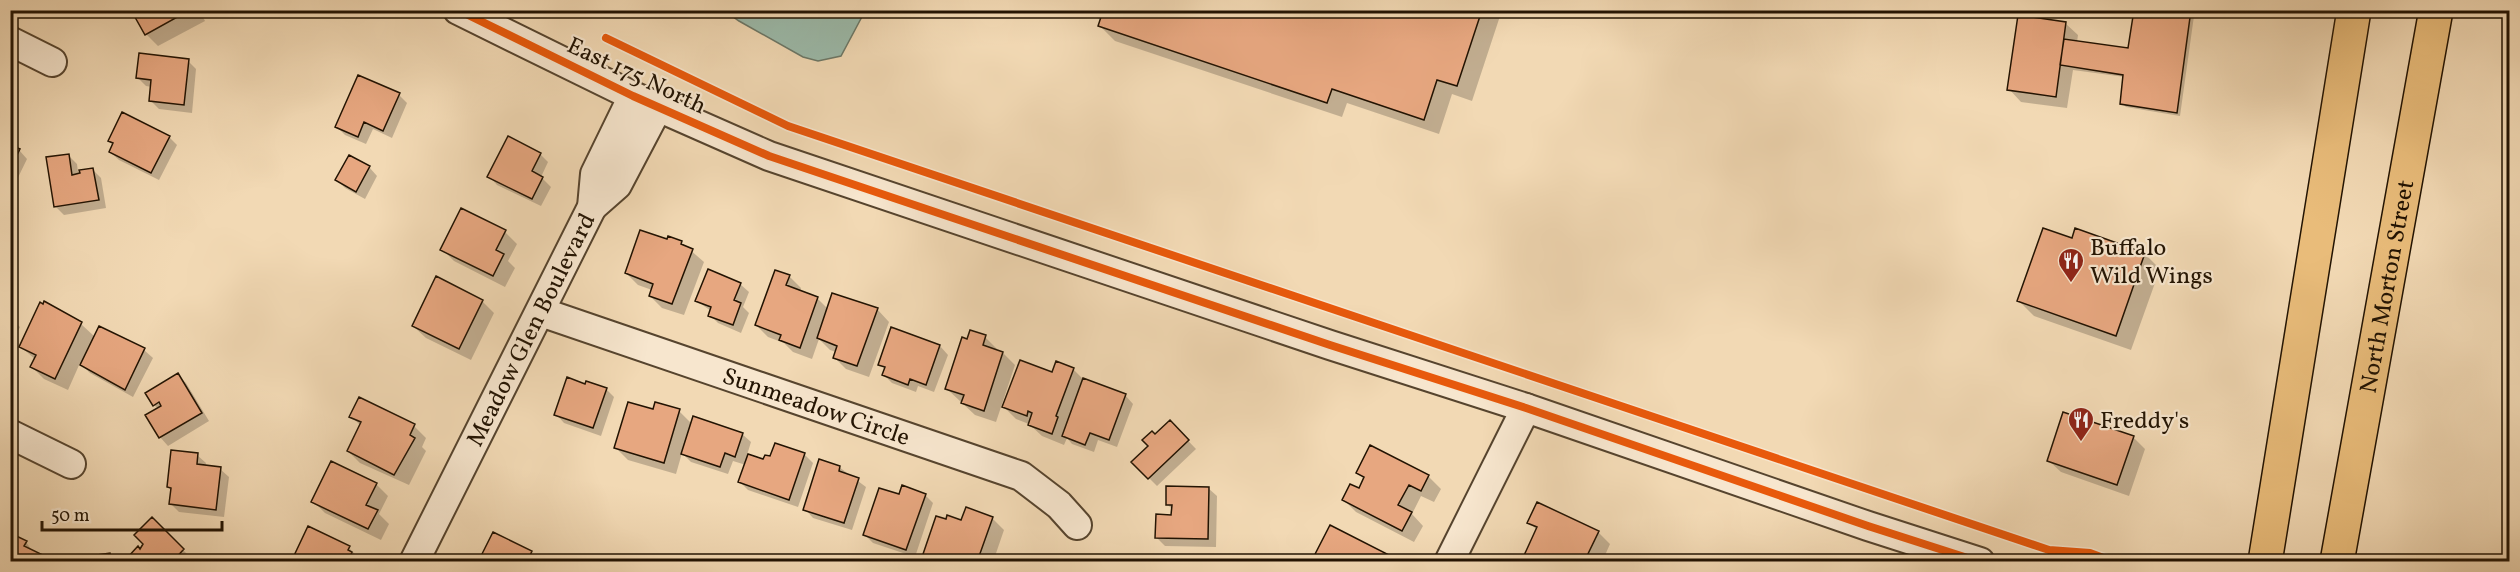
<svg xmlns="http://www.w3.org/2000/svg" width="2520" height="572" font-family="Vollkorn,serif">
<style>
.water{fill:#9bbaaa;stroke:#6b7767;stroke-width:1.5}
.shadow{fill:#0003}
.building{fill:#e7a780;stroke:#221302;stroke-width:1.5}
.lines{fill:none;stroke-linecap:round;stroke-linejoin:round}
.minor-casing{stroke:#56442e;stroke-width:32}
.major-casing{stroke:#221302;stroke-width:36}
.minor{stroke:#f7e6ce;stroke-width:28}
.major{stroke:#e9bc7a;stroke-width:33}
.cycleway-casing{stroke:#f7e6ce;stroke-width:11}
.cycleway{stroke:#e8590c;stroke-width:8}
.labels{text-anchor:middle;stroke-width:4.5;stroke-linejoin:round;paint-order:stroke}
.street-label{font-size:24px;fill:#221302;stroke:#f7e6ce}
.poi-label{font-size:24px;fill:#221302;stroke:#f7e6ce;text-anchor:start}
</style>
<rect width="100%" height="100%" fill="#f2d9b4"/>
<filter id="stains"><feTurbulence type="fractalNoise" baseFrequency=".00333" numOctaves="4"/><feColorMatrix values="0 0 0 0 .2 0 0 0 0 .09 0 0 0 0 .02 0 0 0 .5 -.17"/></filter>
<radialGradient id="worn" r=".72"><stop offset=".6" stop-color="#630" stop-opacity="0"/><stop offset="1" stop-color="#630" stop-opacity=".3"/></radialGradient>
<path class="water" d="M725,11H865L841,56L818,61L803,57L739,21Z"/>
<path class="shadow" d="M133,10H199L205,21L158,46L146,34Z
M1074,10H1502L1472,101L1452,94L1439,134L1347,103L1342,117L1115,41L1100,26L1102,20Z
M2190,12L2194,16L2180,116L2126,107L2122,103L2125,77L2073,70L2067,108L2021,102L2009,89L2065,23L2078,35L2077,42L2129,49Z
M188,61L196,69L192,113L159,109L150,100L152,87L146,86L138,78Z
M399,95L407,103L392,138L373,129L366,144L345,135L337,127Z
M169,137L177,145L159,180L119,160L110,152L114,145L110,140Z
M10,146L19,150L27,159L10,194Z
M540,154L548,162L541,177L551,187L541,206L497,185L489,176Z
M68,155L77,164L78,172L93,170L101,178L106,208L64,215L55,206Z
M369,167L377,176L365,199L345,188L337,180Z
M505,232L517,244L508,261L515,268L505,287L454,261L442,249Z
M2073,240L2145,254L2160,269L2131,350L2034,316L2019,301Z
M667,241L681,242L704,262L684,315L662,308L650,296L652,290L638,285L626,273Z
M789,276L801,288L800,292L817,298L828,309H877L889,322L869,377L846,369L834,357L836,352L830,350L819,339L812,359L793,352L784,343L768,337L756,325Z
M740,284L749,292L743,307L749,313L741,333L718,323L710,315L711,311L697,301Z
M482,301L494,313L471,360L426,338L413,326Z
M10,318L20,327L10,347Z
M81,324L95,337L99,328L144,350L153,358L133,397L90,373L80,363L68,390L44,379L32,367L36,360L21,347Z
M985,337L997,349L996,351L1003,353L1015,365L996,422L975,415L946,388L968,341Z
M940,346L948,355L934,392L918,386L916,392L892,383L884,375L886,370L880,364Z
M1073,369L1084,380L1125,395L1133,404L1117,447L1098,440L1094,452L1072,444L1067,438L1064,445L1042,436L1029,424L1016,419L1004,407L1052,374Z
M177,375L186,383L209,421L168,446L160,437L147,416L159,409L154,405Z
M586,385L606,389L614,397L601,436L564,423L556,414Z
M654,411H679L692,424L742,434L751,442L747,455L764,461L771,458L776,445L805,455L813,463L798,507L748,490L740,482L746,465L733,461L728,474L691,462L682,453L676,474L628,460L616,448Z
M351,416L414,426L426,438L422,447L426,451L409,485L360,463L348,451L361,426Z
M1170,422L1196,449L1157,486L1133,462Z
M2133,437L2145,449L2129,496L2061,472L2048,460Z
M1371,447L1428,476L1441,489L1434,502L1421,496L1412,514L1423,526L1414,542L1356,512L1344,500L1359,490L1365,480L1358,473Z
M197,455L206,463L205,467L220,469L229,477L224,517L179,512L171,504L172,491L168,487Z
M839,467L866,487L852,530L813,518L805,509Z
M376,484L388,496L379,514L389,524L381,540L325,513L313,501Z
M1208,488L1217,496L1216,547L1165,546L1157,538L1173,516V510L1167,504Z
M925,495L933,503L915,557L873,543L865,535Z
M992,518L1004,530L993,562H925L922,559L962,522Z
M152,519L191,558L188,562H135L145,545Z
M1529,522L1598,532L1610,544L1602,562H1523L1537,530Z
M309,528L349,548L361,560L360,562H293Z
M26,542L33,552L48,562H10Z
M531,552L539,562H480Z
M1388,556L1393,562H1312Z"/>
<path class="building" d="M131,10H190L145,35Z
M1101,10H1482L1457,86L1437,80L1424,120L1332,89L1327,103L1098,26L1103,11Z
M2134,10H2191L2177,113L2120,104L2123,75L2060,65L2064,39L2128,48Z
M2018,15L2066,22L2056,97L2007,90Z
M139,53L189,59L184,105L149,101L151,80L136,78Z
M358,75L400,93L383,131L364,122L358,137L335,127Z
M122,112L170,136L151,173L109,152L113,143L108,141Z
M508,136L541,153L532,171L543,177L532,199L487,177Z
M10,145L20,149L10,169Z
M69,154L72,175L80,173L79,170L93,168L99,200L54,207L46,157Z
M349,155L370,166L356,192L335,180Z
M461,208L506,230L496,250L504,254L493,276L440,250Z
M2043,228L2072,238L2075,228L2145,253L2116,336L2017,301Z
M640,230L667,239L668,236L682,241L681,244L693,249L672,304L649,296L653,284L625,273Z
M708,269L741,283L734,300L741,303L733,325L708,316L711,307L695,301Z
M775,270L790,275L786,285L818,297L800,348L779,340L781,335L755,325Z
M436,276L483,300L459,349L412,326Z
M832,293L878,308L857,366L833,358L837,346L817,338Z
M44,301L82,322L55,379L30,367L36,355L19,347L40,302L43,304Z
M99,326L145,348L125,390L80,365Z
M891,327L940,345L926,385L910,379L908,385L882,375L885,367L878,365Z
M970,330L986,335L983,345L1003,352L984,411L961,403L964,395L945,389L962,337L967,339Z
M1020,360L1052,372L1056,361L1074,368L1056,416L1058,417L1052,434L1028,425L1032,413L1028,411L1027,416L1002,407Z
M178,373L202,413L159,438L145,415L161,406L159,402L153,406L145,393Z
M567,377L585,384L586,381L607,388L593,428L554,415Z
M1083,378L1126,394L1109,440L1090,433L1085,445L1062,436Z
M359,397L415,424L410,435L415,438L394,475L347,451L361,422L349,417Z
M628,402L653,409L655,402L680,409L664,463L614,448Z
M2063,412L2134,436L2117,485L2047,461Z
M693,416L743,433L735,457L725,453L720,467L681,454Z
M1170,420L1189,440L1148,479L1131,462L1148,446L1142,440L1152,431L1155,434Z
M775,443L805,453L789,500L738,482L748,454L763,459L765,455L770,456Z
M1370,445L1429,475L1421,491L1409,485L1398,505L1412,512L1402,531L1342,500L1350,484L1359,488L1364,477L1356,473Z
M171,450L198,453L197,464L221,467L216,510L169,504L171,488L167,487Z
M819,459L840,466L839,471L859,478L844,523L803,510Z
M331,461L377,483L366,505L378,510L368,529L311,502Z
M902,485L926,494L906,550L863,535L879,488L899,494Z
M1166,486L1209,487L1208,539L1155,538L1156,514L1171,515L1172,505H1166Z
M1537,502L1599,531L1584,562H1521L1537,527L1527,523Z
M966,507L993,517L977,562L921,560L936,516L946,519L947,515L961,520Z
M152,517L184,549L172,562H133L128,557L138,546L140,549L143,544L134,535Z
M1330,525L1389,555L1385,562H1311Z
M308,526L350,546L348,550L352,552L348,562H291Z
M493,532L532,551L527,562H478Z
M10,533L27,541L24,546L43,555L40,562H10Z
M110,553L112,562H62L61,560Z"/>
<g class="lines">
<defs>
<g id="minor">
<path d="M458,10L633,96L769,156L1330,345L1526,408L1868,526L1980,562"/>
<path d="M10,41L52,62"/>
<path d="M592,207L617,185L658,107"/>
<path id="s1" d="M541,312L1021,476L1059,505L1077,525"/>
<path d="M10,434L71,464"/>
<path id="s2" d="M414,562L592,207L595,174L633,96"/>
<path d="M1449,562L1526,408"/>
</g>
<g id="major">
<path d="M2265,562L2354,10"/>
<path id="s3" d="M2337,562L2436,10"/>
</g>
</defs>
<use href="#minor" class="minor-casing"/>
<use href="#major" class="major-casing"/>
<use href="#minor" class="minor"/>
<use href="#major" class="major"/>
<defs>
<path id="cycleway" d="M458,10L633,96L769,156L1330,345L1526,408L1868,526L1980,562
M606,38L788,126L2049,550L2090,553L2114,562"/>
</defs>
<use href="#cycleway" class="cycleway-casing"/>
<use href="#cycleway" class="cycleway"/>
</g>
<defs>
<symbol id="restaurant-pin" viewBox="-11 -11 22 30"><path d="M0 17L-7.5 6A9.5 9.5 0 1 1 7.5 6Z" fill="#8f2418" stroke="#f7e6ce"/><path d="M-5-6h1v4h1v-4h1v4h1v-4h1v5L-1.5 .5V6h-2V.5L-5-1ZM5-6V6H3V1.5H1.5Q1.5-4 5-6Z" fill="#fff"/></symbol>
</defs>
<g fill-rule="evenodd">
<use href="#restaurant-pin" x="2056" y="246" width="30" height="40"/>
<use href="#restaurant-pin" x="2066" y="405" width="30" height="40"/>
</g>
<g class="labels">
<g class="street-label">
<text transform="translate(637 75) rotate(25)" y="8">East 175 North</text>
<text dy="8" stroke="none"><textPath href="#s3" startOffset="280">North Morton Street</textPath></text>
<text dy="8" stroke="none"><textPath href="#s2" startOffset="260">Meadow Glen Boulevard</textPath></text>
<text dy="8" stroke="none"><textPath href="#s1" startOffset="291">Sunmeadow Circle</textPath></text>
</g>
<g class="poi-label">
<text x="2090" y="255">Buffalo<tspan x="2090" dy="28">Wild Wings</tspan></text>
<text x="2100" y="428">Freddy's</text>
</g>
</g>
<rect width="2520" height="572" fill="none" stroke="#f2d9b4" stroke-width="36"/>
<rect x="12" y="12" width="2496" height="548" fill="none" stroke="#221302" stroke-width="3"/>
<rect x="18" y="18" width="2484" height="536" fill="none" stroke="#221302" stroke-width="1.5"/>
<path d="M42 521v9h180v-9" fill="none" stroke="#221302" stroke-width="3"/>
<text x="51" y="521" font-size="18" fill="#221302" stroke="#f7e6ce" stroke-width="4.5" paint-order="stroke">50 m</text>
<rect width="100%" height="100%" filter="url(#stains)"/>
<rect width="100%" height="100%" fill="url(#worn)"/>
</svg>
